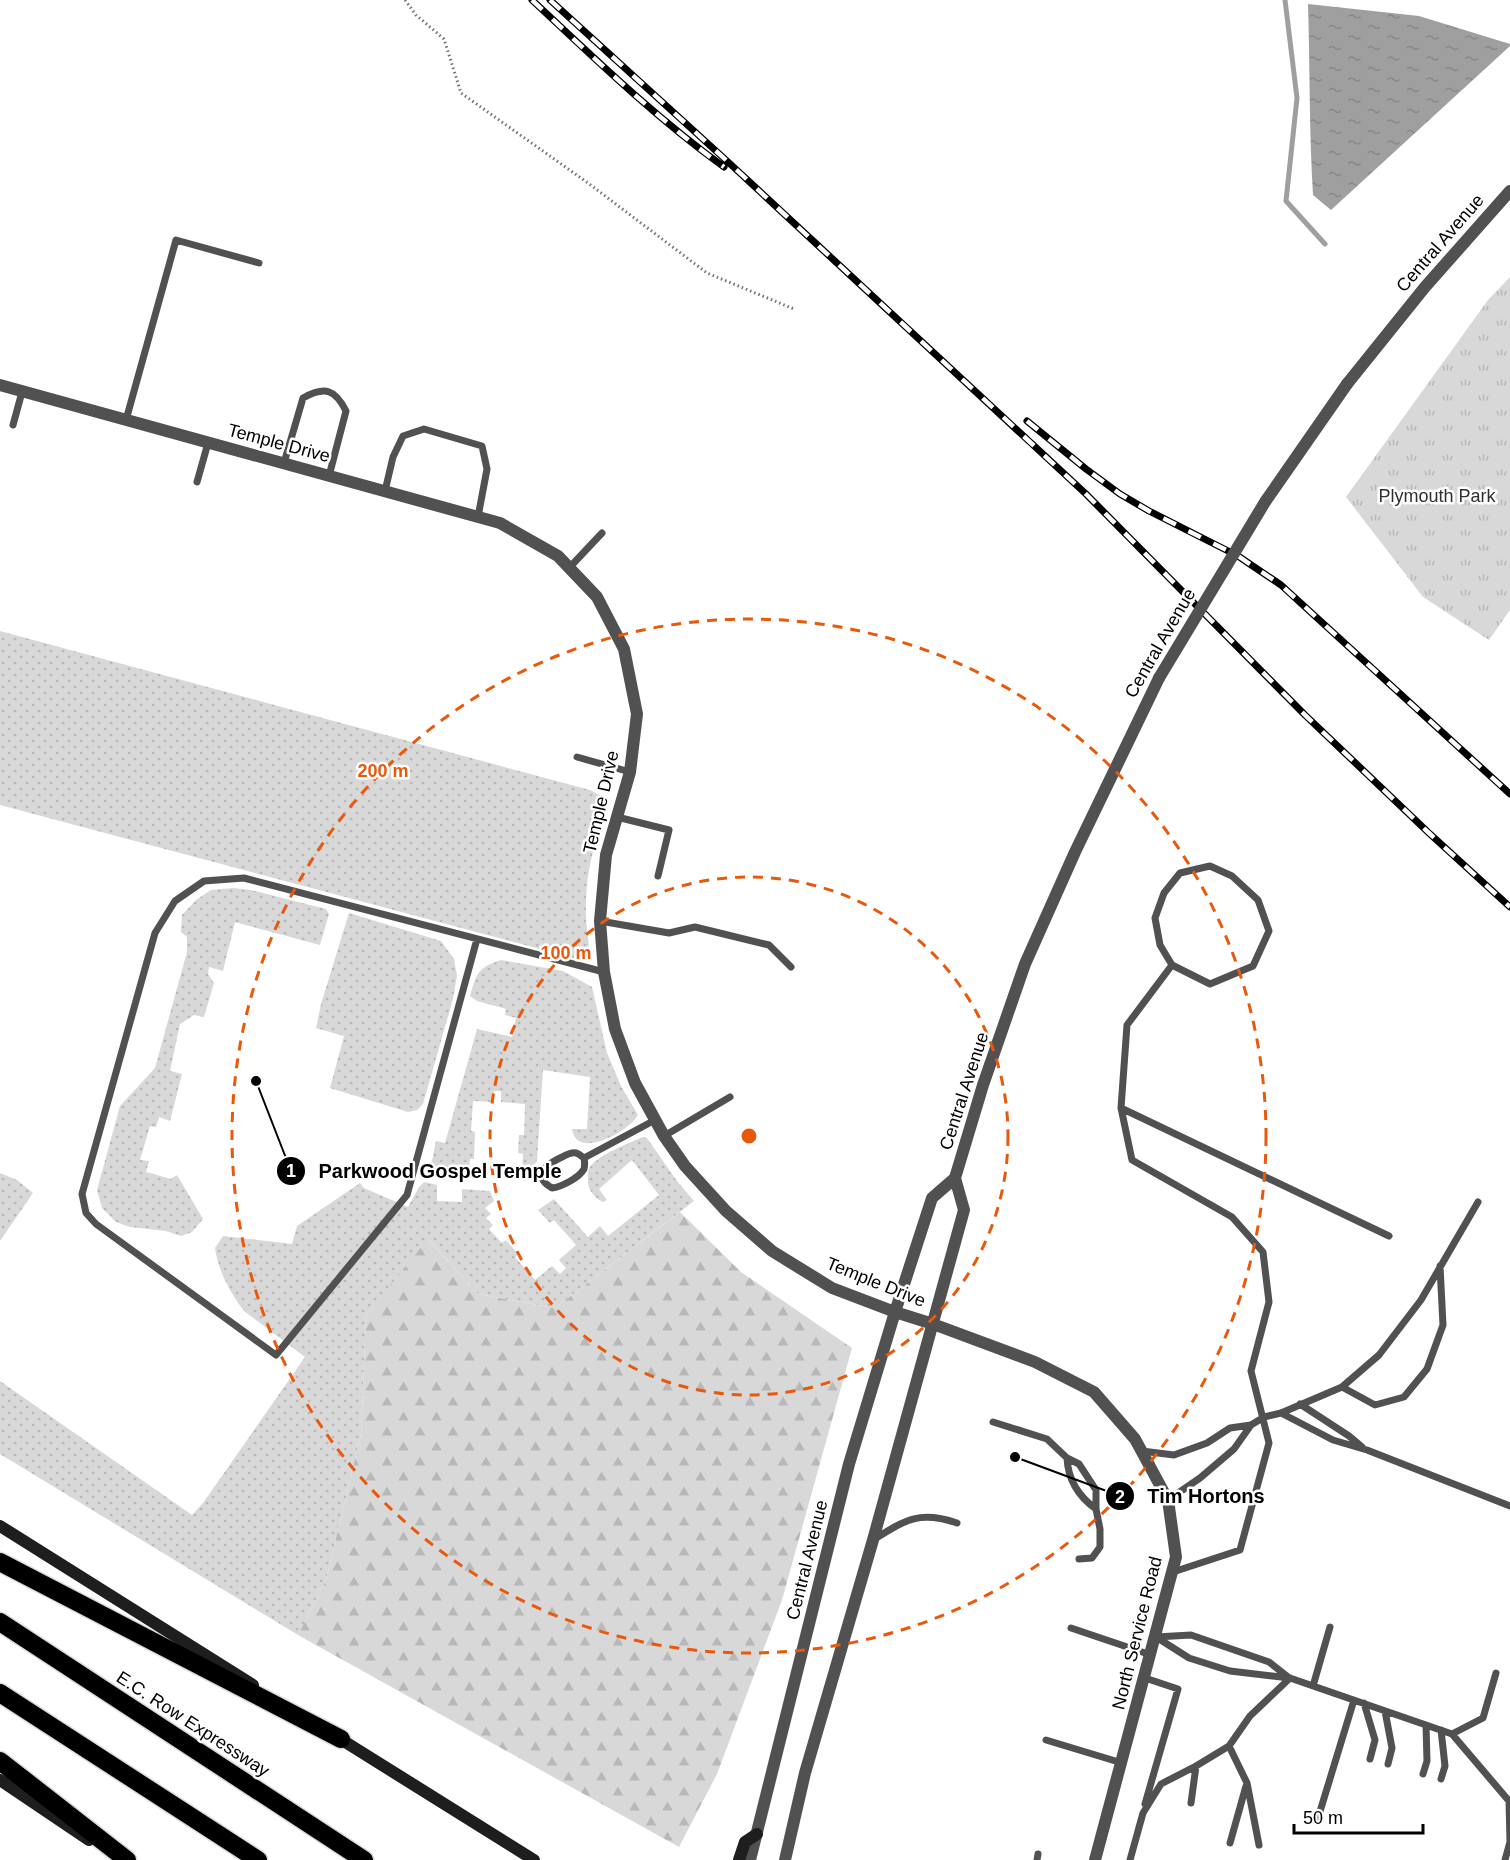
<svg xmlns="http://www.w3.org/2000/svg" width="1510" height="1860" font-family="Helvetica,sans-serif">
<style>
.grass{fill:url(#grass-dots)}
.forest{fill:url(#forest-firs)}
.park{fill:url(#park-tufts)}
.water{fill:url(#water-ripples)}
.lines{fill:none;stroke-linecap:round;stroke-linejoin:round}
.stream{stroke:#9f9f9f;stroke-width:5}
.motorway-casing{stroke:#dbdbdb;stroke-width:21}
.path{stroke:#737373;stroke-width:3;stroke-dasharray:1.5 3;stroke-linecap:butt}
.service{stroke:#515151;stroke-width:7}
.minor{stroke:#515151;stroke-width:12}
.tertiary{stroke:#515151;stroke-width:12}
.secondary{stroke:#1e1e1e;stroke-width:12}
.motorway{stroke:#000;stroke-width:18}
.rail-casing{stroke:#000;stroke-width:7}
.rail{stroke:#fff;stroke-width:4.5;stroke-dasharray:14;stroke-linecap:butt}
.tertiary-bridge{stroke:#515151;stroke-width:12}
.ring{fill:none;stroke:#e8590c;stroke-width:3;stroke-dasharray:10 8}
.labels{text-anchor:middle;stroke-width:5;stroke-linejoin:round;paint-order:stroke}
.street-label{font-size:18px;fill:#000;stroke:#fff}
.park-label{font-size:18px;fill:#2f2f2f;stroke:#fff}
.centre{fill:#e8590c;stroke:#fff;stroke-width:3}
.ring-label{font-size:18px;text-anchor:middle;font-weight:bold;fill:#e8590c;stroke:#fff;stroke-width:5;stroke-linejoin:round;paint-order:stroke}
.leader{fill:none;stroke:#000;stroke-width:2}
.callout-dot{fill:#000;stroke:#fff;stroke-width:2}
.mark-label{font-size:18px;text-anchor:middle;font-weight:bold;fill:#fff}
.callout-label{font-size:20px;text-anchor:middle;font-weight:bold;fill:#000;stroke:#fff;stroke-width:5;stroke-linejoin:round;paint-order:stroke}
</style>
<defs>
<pattern id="grass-dots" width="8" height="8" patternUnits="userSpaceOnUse" patternTransform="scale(1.5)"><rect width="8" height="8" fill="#d8d8d8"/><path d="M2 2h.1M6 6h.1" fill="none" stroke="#b8b8b8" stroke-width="1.8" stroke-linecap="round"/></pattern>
<pattern id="forest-firs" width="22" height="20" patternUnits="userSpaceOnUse" patternTransform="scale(1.5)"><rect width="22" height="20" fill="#d8d8d8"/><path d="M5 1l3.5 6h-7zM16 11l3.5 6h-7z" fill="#b8b8b8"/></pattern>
<pattern id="park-tufts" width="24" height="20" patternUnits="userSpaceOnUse" patternTransform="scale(1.5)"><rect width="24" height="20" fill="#d8d8d8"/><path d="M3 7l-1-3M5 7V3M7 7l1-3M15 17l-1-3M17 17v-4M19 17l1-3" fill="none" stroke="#b8b8b8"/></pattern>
<pattern id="water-ripples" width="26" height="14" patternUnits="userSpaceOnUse" patternTransform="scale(1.5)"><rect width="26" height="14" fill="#9f9f9f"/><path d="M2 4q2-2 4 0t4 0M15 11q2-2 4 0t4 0" fill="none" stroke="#878787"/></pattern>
</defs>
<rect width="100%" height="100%" fill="#fff"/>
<path class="grass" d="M0,631L590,790L609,800C597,835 586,868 586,906C585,920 588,934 589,948L584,954L574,958L0,805Z
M233,888L251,890L326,909L329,914L320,945L235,922L223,971L209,967L208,974L214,983L204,1017L194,1015L180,1024L170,1071L182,1074L170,1121L159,1117L156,1127L150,1126L140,1160L149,1161L146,1172L171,1179L177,1175L203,1219L192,1232L181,1236L166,1231L130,1227L116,1222L102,1208L97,1190L120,1106L155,1068L187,952V937L181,932L182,915L196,900L211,890Z
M349,913L441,941L454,959L457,976L453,999L423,1104L417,1110L408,1112L330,1088L344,1036L316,1028L321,1004Z
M501,960L563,971L592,987L607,1053L621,1086L638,1115C630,1131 576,1161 572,1129H587L590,1077L543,1070L537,1160L532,1170L522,1173L523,1154L518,1153L519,1135H524L525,1104L501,1102V1091H494L493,1102L473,1101L471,1131L475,1132L474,1159H470L469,1170L463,1172L431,1166L436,1141L445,1143L477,1029L512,1037L516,1018L505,1015L506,1009L477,1001L470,996C477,973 477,968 501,960Z
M643,1137L647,1138L677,1181L694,1201L555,1308L478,1294L429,1240L366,1315L361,1434L326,1580L298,1635L0,1454V1381L192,1515L203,1503L305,1357L244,1311C230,1293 218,1270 215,1248L223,1236L292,1244L297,1226L360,1183L364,1188L408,1207L419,1187L424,1182L437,1185V1201L462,1202V1189L490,1191L494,1201L485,1208L491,1214L486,1218L493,1225L489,1229L502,1243L506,1240L518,1254L515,1257L535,1280L552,1266L560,1274L566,1268L559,1260L576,1245L554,1220L550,1223L538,1210L554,1199L588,1237L600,1226L608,1236L659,1195L632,1160L599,1189L607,1200L603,1202C595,1198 590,1192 588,1184C588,1179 587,1173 589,1169C593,1157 631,1142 643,1137Z
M0,1173L17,1180L33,1193L0,1241Z"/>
<path class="forest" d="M680,1212L741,1272L852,1348L782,1600L717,1774L679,1847L298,1635L326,1580L361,1434L366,1315L428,1239L478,1294L555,1308Z"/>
<path class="park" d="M1510,277V610L1489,640L1423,597L1346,497L1488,300Z"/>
<path class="water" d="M1308,4L1419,16L1510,44V46L1331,210L1313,195C1309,131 1310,68 1308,4Z"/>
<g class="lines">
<path class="stream" d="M1285,0L1297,98L1286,201L1325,244"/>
<defs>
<path id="motorway" d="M0,1562L341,1739
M0,1622L364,1860
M0,1693L258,1860
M0,1761L127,1860"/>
</defs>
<use href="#motorway" class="motorway-casing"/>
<path class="path" d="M405,0L416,15L444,39L461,93L588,183L707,273L794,309"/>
<path class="service" d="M126,420L176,240L259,263
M13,425L22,392
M284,463L303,398C325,386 335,389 346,411L329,476
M197,482L208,443
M385,491L393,457L403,436L424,429L482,446L487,469L478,517
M569,568L602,533
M577,757L630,772
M617,817L669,830L658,876
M1210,866L1232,876L1258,900L1269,931L1253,966L1210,984L1172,965L1160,945L1155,918L1164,893L1180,873Z
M600,921L669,933L695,927L769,945L791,967
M477,939L407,1195L276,1355L96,1224L86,1213L82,1194L155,933L175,901L204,881L244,878L604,972
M1172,965L1127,1025L1121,1108L1132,1160L1232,1217L1263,1252L1269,1302L1251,1371L1269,1443L1240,1550L1173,1572
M1121,1108L1389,1236
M664,1136L730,1097
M584,1158C581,1156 580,1154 576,1153C571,1152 566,1155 562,1157C547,1164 530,1175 552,1188C561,1187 579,1178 584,1169C585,1165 585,1163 584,1158L655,1120
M1342,1387L1375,1405L1404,1397L1427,1369L1443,1325L1440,1266
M1300,1404L1349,1436L1362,1447
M1281,1413L1333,1440L1367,1450L1510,1506
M993,1422L1047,1439L1067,1458L1079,1464L1096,1490V1509L1100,1529V1547L1092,1558L1079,1559
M1142,1451L1174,1455L1207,1443L1230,1428L1251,1425
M1067,1458C1068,1480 1078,1496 1096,1509
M1168,1500L1200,1478L1234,1449L1251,1425L1264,1417L1281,1413L1342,1387L1379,1355L1421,1300L1478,1202
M873,1540C905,1520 919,1510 957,1523
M1071,1628L1151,1655
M1156,1637L1189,1658L1230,1671L1290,1678L1452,1734L1509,1801L1510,1842L1505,1860
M1156,1637L1191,1635L1269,1662L1288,1677
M1145,1678L1178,1689L1145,1804
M1313,1686L1330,1627
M1364,1703L1375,1740L1370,1759
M1385,1711L1392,1748L1388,1764
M1452,1734L1483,1718L1496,1673
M1046,1740L1122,1763
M1229,1746L1247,1783L1259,1845
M1423,1774L1427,1761L1426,1725
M1441,1779L1445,1766L1441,1730
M1191,1803L1196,1766
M1318,1818L1354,1700
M1230,1843L1246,1786
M1037,1860L1038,1854
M1130,1860L1143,1813L1161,1784L1196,1766L1229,1746L1250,1716L1290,1678"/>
<path class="minor" d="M0,385L500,523L558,556L597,597L624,649L637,714L630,772L606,855L600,921L604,972L615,1029L635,1083L664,1136L685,1166L726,1211L772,1251L832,1288L895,1312"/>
<path class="tertiary" d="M1347,384L1425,287L1510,191
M895,1312L933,1324L1035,1362L1094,1392L1135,1439L1168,1500L1176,1557L1095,1860
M750,1860L849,1464L895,1312L932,1198L955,1178L983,1085L1025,964L1075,852L1159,678
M785,1860L805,1773L873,1540L964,1210L955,1178"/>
<path class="secondary" d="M0,1526L253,1685
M334,1735L534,1860
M0,1780L89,1840
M739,1860L745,1842L757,1834"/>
<use href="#motorway" class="motorway"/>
<defs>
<path id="rail" d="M532,0C594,58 655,117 724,167
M550,0L727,161L1086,494L1305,715L1430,834L1510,907
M1027,421L1086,469L1120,494L1149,511L1238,556L1281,585L1510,794"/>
</defs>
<use href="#rail" class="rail-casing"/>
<use href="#rail" class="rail"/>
<path class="tertiary-bridge" d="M1159,678L1265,502L1347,384"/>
</g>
<g class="ring">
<circle cx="749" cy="1136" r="259"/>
<circle cx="749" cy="1136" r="517"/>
</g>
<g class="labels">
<g class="street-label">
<text transform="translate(1440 243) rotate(-49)" y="6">Central Avenue</text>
<text transform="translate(279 443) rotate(15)" y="6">Temple Drive</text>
<text transform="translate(1160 643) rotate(-60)" y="6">Central Avenue</text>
<text transform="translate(601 802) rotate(-77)" y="6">Temple Drive</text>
<text transform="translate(964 1091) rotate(-72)" y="6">Central Avenue</text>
<text transform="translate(876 1282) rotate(22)" y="6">Temple Drive</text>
<text transform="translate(807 1560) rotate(-76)" y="6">Central Avenue</text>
<text transform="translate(1137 1633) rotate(-76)" y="6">North Service Road</text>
<text transform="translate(193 1724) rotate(33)" y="6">E.C. Row Expressway</text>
</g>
<g class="park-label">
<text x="1437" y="502">Plymouth Park</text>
</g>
</g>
<circle cx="749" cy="1136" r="9" class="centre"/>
<g class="ring-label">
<text x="383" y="777">200 m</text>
<text x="566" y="959">100 m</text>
</g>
<path class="leader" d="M256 1081L291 1171M1015 1457L1120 1496"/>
<g class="callout-dot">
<circle cx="256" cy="1081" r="6"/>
<circle cx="1015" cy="1457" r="6"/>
<circle cx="291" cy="1171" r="15"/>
<circle cx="1120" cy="1496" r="15"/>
</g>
<g class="mark-label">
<text x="291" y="1177">1</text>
<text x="1120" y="1503">2</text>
</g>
<g class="callout-label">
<text x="440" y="1178">Parkwood Gospel Temple</text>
<text x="1206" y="1503">Tim Hortons</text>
</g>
<path d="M1294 1824v9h129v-9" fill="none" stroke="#000000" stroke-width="3"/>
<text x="1303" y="1824" font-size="18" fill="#000000" stroke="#ffffff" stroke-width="4.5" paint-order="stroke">50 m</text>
</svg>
